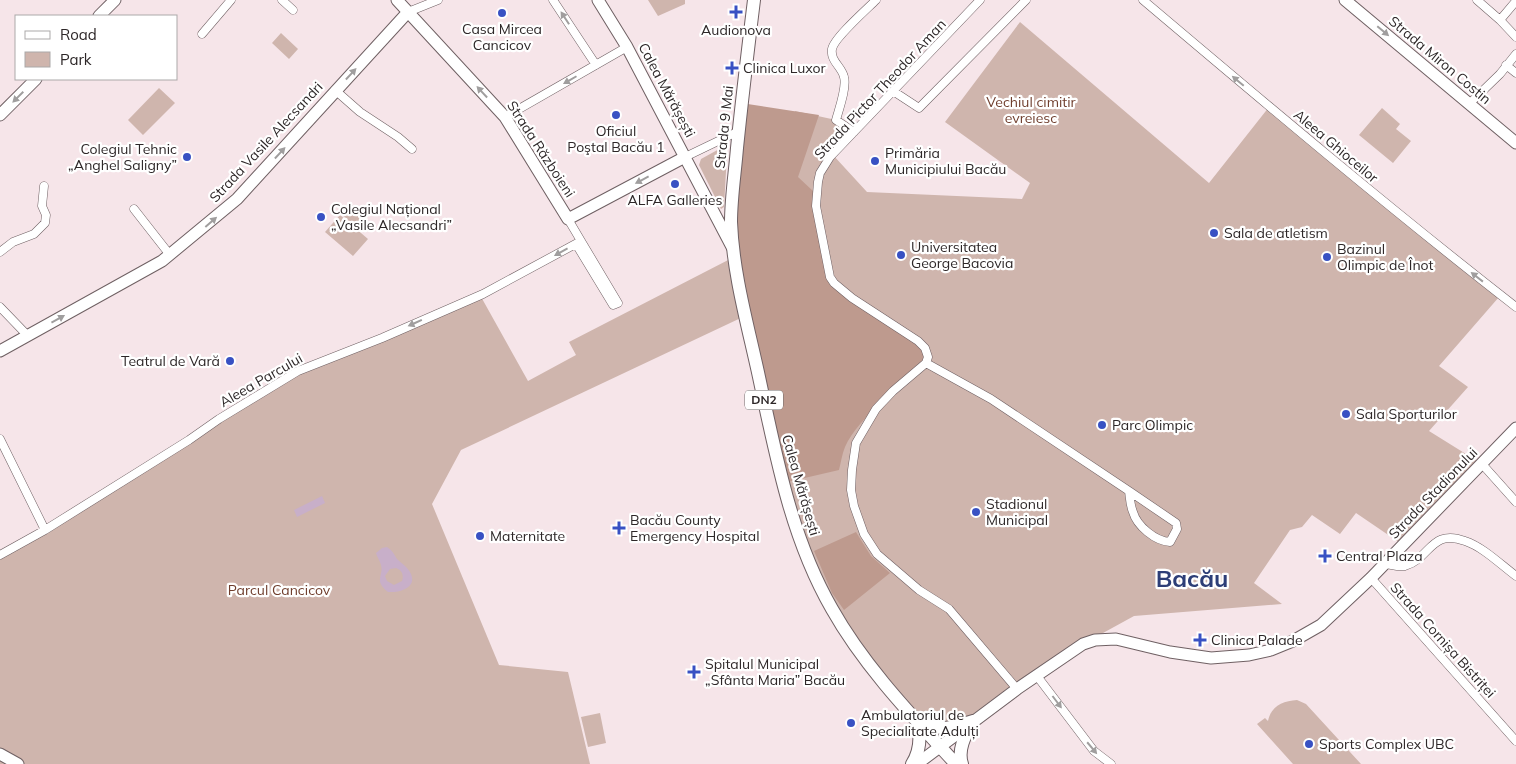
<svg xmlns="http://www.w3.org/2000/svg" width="1516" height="764" font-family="Mulish,sans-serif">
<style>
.green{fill:#cfb5ad}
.forest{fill:#be9a8e}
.water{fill:#c8afc9;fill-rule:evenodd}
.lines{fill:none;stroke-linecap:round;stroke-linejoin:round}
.street-casing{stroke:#6f6063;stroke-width:9}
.secondary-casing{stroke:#6f6063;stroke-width:13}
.primary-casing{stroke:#6f6063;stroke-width:14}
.street{stroke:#fff;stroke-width:8}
.secondary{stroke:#fff;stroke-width:11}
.primary{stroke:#fff;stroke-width:12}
.oneway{fill:#a09e9e}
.poi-dot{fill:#3851c3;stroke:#fff;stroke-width:2}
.labels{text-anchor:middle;stroke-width:4.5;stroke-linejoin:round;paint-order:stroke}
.shield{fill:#fff;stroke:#6c6868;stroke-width:1}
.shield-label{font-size:12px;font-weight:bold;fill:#2d2728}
.poi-label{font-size:14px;fill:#2d2728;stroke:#fff;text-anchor:start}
.street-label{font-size:14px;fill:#2d2728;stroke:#fff}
.park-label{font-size:14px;fill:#6f3d2c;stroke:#fff}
.town-label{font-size:24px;font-weight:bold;fill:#2d3e77;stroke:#fff}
</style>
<rect width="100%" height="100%" fill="#f6e5e9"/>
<path class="green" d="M648,0H685V4L658,16Z
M1020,22L1209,183L1269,107L1499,297L1439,366L1468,387L1429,431L1482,464L1403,545L1356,513L1340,534L1312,515L1302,527L1290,530L1254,583L1282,604L1134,616L1083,644L939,746L867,662L801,542L745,316L461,450L432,504L499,665L568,672L590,764H0V556L298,371L480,295L528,381L576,355L569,342L734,257L795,111L836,120L854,132L833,155L867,192L1022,199L1030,183L945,122Z
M281,33L298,49L289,59L272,43Z
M159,88L175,103L143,135L128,120Z
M1382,108L1400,124L1396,129L1411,141L1393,163L1359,135Z
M721,148L725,149L727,154L724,207L721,209L699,165L701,159Z
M350,203L367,219L358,229L341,214Z
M340,215L368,239L353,256L325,232Z
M1297,700L1306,704L1361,764H1293L1257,724L1265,718L1268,721C1271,706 1283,701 1297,700Z
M600,713L606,743L588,747L581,717Z"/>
<path class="forest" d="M741,103L819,115L798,177L813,191L825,268L850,298L923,349L928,360C904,382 858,418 845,447C842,454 841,462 839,470L783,483L734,257Z
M856,532L871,556L890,573L844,610L832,593L814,551Z"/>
<path class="water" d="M322,496L325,503L297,517L294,510Z
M387,547C392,550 394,554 397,559C402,564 408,567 411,574C417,588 399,593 388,592C373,580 384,576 381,565C380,561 377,557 376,553L382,548ZM396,568C402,570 404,575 402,581L394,585L387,581L385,576L390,569Z"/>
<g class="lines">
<defs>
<path id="street" d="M282,0L293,10
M553,0L596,65
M980,0L830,157L820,173L818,182L816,206L830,277L834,283L852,298L918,341L925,348L928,357L926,363L893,391L876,409L856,443L852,470L851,490L854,506L864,534L877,554L919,590L949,609L1017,689
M1143,0C1266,104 1389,208 1516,307
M1477,0L1500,20L1516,37
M408,12L438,0
M1500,20L1516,1
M202,34L231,0
M1506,65L1516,73
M335,90L360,112L398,137L412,149
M893,91L919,108L1026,0
M1469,104L1500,74L1516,54
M505,117L627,47
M854,132L836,120C839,109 847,87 844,77C842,67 830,61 832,49C834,38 867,9 876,0
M685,157L739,131
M134,209L170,255
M576,244L613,305L618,303L581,241
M0,252L13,242L34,234L45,223L46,215L42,206L44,186
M0,307L28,336
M926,363L991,399L1129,491
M0,439L45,530
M1482,464L1516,502
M1129,491L1176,523L1177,529L1170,542C1155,541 1137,526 1133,512C1130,505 1130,498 1129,491Z
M0,555L45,530L189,440L219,419L298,371L382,338L483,294L581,241L568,219
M1386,564C1392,565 1399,567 1405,566C1430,559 1431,528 1465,541C1483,547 1500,564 1516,576
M1371,578L1516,741
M1037,676L1094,751L1111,764"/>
<path id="secondary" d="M397,0L505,117L568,219L685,157
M598,0L627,47L732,247
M1345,0L1516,143
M99,16L115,0
M0,115L36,79
M0,351L162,261L237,199L408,12
M0,754L18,764
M917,764L1017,689L1083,644L1095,640L1116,639L1170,652L1211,658L1249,655L1271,650L1293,641L1321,625L1371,578L1516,428"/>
<path id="primary" d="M754,0C748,49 742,99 737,148C735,173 731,198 731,222C733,274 748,326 759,377C776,456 791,538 832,609C864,666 912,716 956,764
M919,722C944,732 948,728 973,721
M912,764C921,750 921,736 917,721
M962,764C957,749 966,734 973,721"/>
</defs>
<use href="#street" class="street-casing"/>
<use href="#secondary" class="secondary-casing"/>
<use href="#primary" class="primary-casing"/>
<use href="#street" class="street"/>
<use href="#secondary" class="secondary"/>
<use href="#primary" class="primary"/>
</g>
<defs><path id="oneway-solid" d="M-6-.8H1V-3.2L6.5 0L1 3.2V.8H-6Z" transform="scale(1.25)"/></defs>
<g class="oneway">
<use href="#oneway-solid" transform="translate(565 18) rotate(-123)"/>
<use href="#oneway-solid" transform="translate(1383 31) rotate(40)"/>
<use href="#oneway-solid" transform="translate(351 74) rotate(-47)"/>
<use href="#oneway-solid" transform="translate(570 80) rotate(150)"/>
<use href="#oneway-solid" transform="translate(1238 81) rotate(-140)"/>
<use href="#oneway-solid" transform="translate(482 92) rotate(-133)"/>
<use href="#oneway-solid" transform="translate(18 97) rotate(135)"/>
<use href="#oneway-solid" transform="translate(280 153) rotate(-47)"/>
<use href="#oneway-solid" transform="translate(642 180) rotate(152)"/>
<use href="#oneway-solid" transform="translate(211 222) rotate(-41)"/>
<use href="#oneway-solid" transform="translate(561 252) rotate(151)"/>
<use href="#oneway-solid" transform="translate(1477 277) rotate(-142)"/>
<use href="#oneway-solid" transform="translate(58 319) rotate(-29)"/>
<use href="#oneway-solid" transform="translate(415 323) rotate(156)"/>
<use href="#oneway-solid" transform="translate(1057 702) rotate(53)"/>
<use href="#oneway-solid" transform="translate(1092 748) rotate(50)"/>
</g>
<g class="poi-dot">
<path d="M733.5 4.5h5v5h5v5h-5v5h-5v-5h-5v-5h5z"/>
<circle cx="502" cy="13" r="5"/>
<path d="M729.5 60.5h5v5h5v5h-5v5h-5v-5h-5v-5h5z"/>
<circle cx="616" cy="115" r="5"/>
<circle cx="187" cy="157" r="5"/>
<circle cx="875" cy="161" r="5"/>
<circle cx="675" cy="184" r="5"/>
<circle cx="321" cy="217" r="5"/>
<circle cx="1214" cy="233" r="5"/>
<circle cx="901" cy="255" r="5"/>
<circle cx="1327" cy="257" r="5"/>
<circle cx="230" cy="361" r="5"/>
<circle cx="1346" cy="414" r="5"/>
<circle cx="1102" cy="425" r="5"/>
<circle cx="976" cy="512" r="5"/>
<path d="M616.5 520.5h5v5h5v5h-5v5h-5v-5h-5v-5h5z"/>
<circle cx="480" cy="536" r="5"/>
<path d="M1322.5 548.5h5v5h5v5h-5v5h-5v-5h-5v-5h5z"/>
<path d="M1197.5 632.5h5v5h5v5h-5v5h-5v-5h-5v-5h5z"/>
<path d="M691.5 664.5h5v5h5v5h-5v5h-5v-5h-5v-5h5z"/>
<circle cx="851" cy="723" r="5"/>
<circle cx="1309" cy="744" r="5"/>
</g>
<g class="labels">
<rect class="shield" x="745" y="390.5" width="38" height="19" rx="4"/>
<g class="shield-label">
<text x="764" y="404">DN2</text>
</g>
<g class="poi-label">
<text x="502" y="34" text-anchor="middle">Casa Mircea<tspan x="502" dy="16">Cancicov</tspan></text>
<text x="736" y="35" text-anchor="middle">Audionova</text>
<text x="743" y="73">Clinica Luxor</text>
<text x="616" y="136" text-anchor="middle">Oficiul<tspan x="616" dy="16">Poştal Bacău 1</tspan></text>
<text x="177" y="154" text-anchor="end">Colegiul Tehnic<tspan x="177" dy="16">„Anghel Saligny”</tspan></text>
<text x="885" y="158">Primăria<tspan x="885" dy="16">Municipiului Bacău</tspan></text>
<text x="675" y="205" text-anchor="middle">ALFA Galleries</text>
<text x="331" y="214">Colegiul Național<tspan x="331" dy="16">„Vasile Alecsandri”</tspan></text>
<text x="1224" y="238">Sala de atletism</text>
<text x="911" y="252">Universitatea<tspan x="911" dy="16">George Bacovia</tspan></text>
<text x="1337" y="254">Bazinul<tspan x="1337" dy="16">Olimpic de Înot</tspan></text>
<text x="220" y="366" text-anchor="end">Teatrul de Vară</text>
<text x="1356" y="419">Sala Sporturilor</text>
<text x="1112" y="430">Parc Olimpic</text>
<text x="986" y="509">Stadionul<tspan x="986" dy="16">Municipal</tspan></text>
<text x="630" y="525">Bacău County<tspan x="630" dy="16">Emergency Hospital</tspan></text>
<text x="490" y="541">Maternitate</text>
<text x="1336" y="561">Central Plaza</text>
<text x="1211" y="645">Clinica Palade</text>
<text x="705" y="669">Spitalul Municipal<tspan x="705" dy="16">„Sfânta Maria” Bacău</tspan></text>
<text x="861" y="720">Ambulatoriul de<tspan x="861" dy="16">Specialitate Adulți</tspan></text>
<text x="1319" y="749">Sports Complex UBC</text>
</g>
<g class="street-label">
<text transform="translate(1440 60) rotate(40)" y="5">Strada Miron Costin</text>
<text transform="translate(880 89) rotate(-47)" y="5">Strada Pictor Theodor Aman</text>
<text transform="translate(667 90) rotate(62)" y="5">Calea Mărășești</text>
<text transform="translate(724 127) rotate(-84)" y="5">Strada 9 Mai</text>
<text transform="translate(266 142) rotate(-47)" y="5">Strada Vasile Alecsandri</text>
<text transform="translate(1336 146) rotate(40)" y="5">Aleea Ghioceilor</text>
<text transform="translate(541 149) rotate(57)" y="5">Strada Războieni</text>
<text transform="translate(261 380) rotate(-30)" y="5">Aleea Parcului</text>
<text transform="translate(801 485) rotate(74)" y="5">Calea Mărășești</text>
<text transform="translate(1433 493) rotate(-46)" y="5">Strada Stadionului</text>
<text transform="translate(1443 640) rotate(48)" y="5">Strada Cornișa Bistriței</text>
</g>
<g class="park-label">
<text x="1031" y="107">Vechiul cimitir<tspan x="1031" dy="16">evreiesc</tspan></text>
<text x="279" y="595">Parcul Cancicov</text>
</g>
<g class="town-label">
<text x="1192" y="587">Bacău</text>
</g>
</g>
<rect x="15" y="15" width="162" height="65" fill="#ffffff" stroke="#aba9a9"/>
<rect x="25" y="31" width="25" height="8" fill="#ffffff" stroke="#aba9a9"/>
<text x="60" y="40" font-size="15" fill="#2d2728">Road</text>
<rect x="25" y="52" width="25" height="15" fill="#cfb5ad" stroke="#aba9a9"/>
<text x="60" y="65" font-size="15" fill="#2d2728">Park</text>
</svg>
